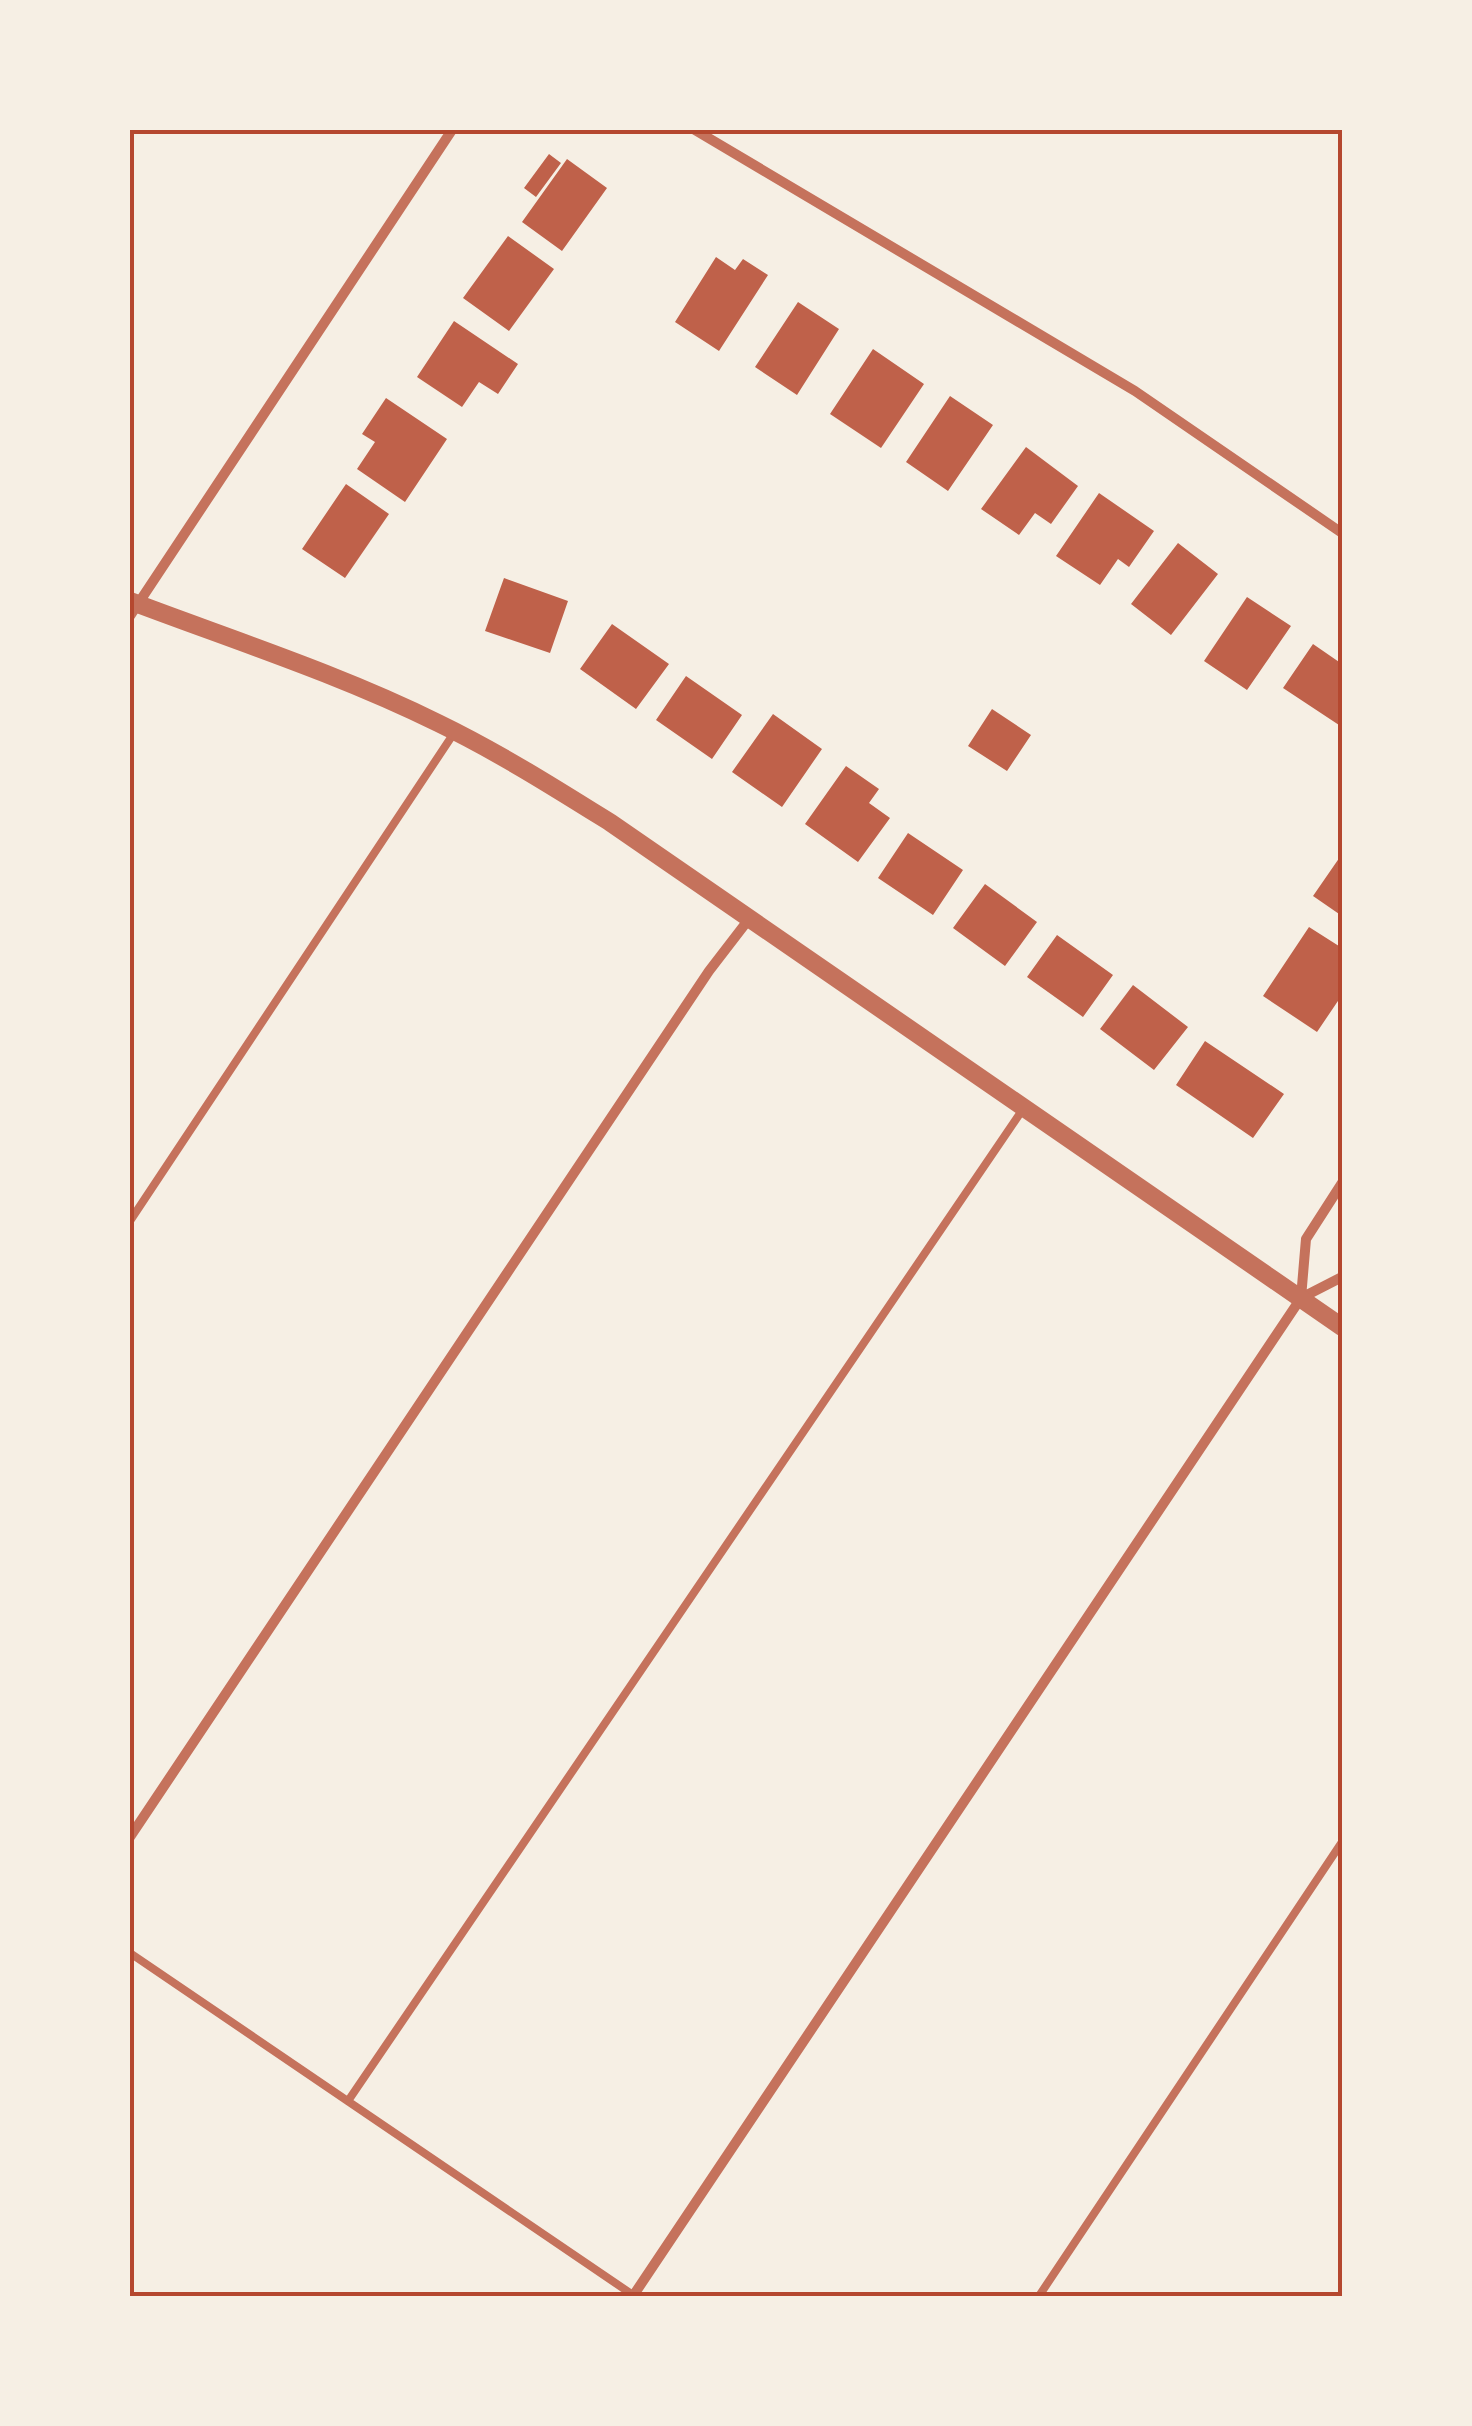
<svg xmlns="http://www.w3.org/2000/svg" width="1472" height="2426" font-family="Rubik,sans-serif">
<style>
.building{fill:#bf614a}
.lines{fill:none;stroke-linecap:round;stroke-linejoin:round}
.service{stroke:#c5725c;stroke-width:8}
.minor{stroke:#c5725c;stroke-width:10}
.tertiary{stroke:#c5725c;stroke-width:18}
.neatline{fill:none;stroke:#b5482f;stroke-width:4}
</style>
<rect width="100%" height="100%" fill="#f6efe4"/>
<path class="building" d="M549,154L561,163L536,197L524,188Z
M567,159L607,188L562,251L522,222Z
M508,236L554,269L509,331L463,298Z
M716,257L735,270L743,259L768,275L719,351L675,322Z
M798,302L839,329L797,395L755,367Z
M454,321L518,364L498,394L479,382L462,407L417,377Z
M873,349L924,384L881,448L830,414Z
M950,396L993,425L948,491L906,462Z
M386,398L447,439L405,502L357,469L375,442L362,434Z
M1026,447L1078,486L1051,524L1035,513L1019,535L981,509Z
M346,484L389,514L345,578L302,549Z
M1099,493L1154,531L1129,567L1118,559L1100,585L1056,556Z
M1178,543L1218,574L1171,635L1131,604Z
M504,578L568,601L550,653L485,631Z
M1247,597L1291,626L1247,690L1204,661Z
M612,624L669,664L636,709L580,669Z
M1313,644L1342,664V727L1283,688Z
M686,676L742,715L712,759L656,720Z
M992,709L1031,735L1007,771L968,746Z
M773,714L822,749L782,807L732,772Z
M846,766L879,789L869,803L890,818L858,862L805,824Z
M908,833L963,870L933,915L878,878Z
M1342,854V916L1313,896Z
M985,884L1037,922L1005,966L953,928Z
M1309,927L1342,948V995L1317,1032L1263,996Z
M1057,935L1113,975L1083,1017L1027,977Z
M1133,985L1188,1027L1154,1070L1100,1029Z
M1205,1041L1284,1094L1253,1138L1176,1085Z"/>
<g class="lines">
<path class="service" d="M130,1221L454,733
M130,1953L633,2295
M348,2101L1023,1109
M1039,2296L1342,1842"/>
<path class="minor" d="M695,130L1135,391L1342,533
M130,616L452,130
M1301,1298L1306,1239L1342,1183
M130,1837L709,971L749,919
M633,2296L1301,1298L1342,1277"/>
<path class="tertiary" d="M130,601C233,640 339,674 438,723C498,752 555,788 611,823L1342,1327"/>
</g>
<rect width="1472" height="2426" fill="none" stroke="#f6efe4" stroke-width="265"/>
<rect x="132" y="132" width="1208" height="2162" class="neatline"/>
</svg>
